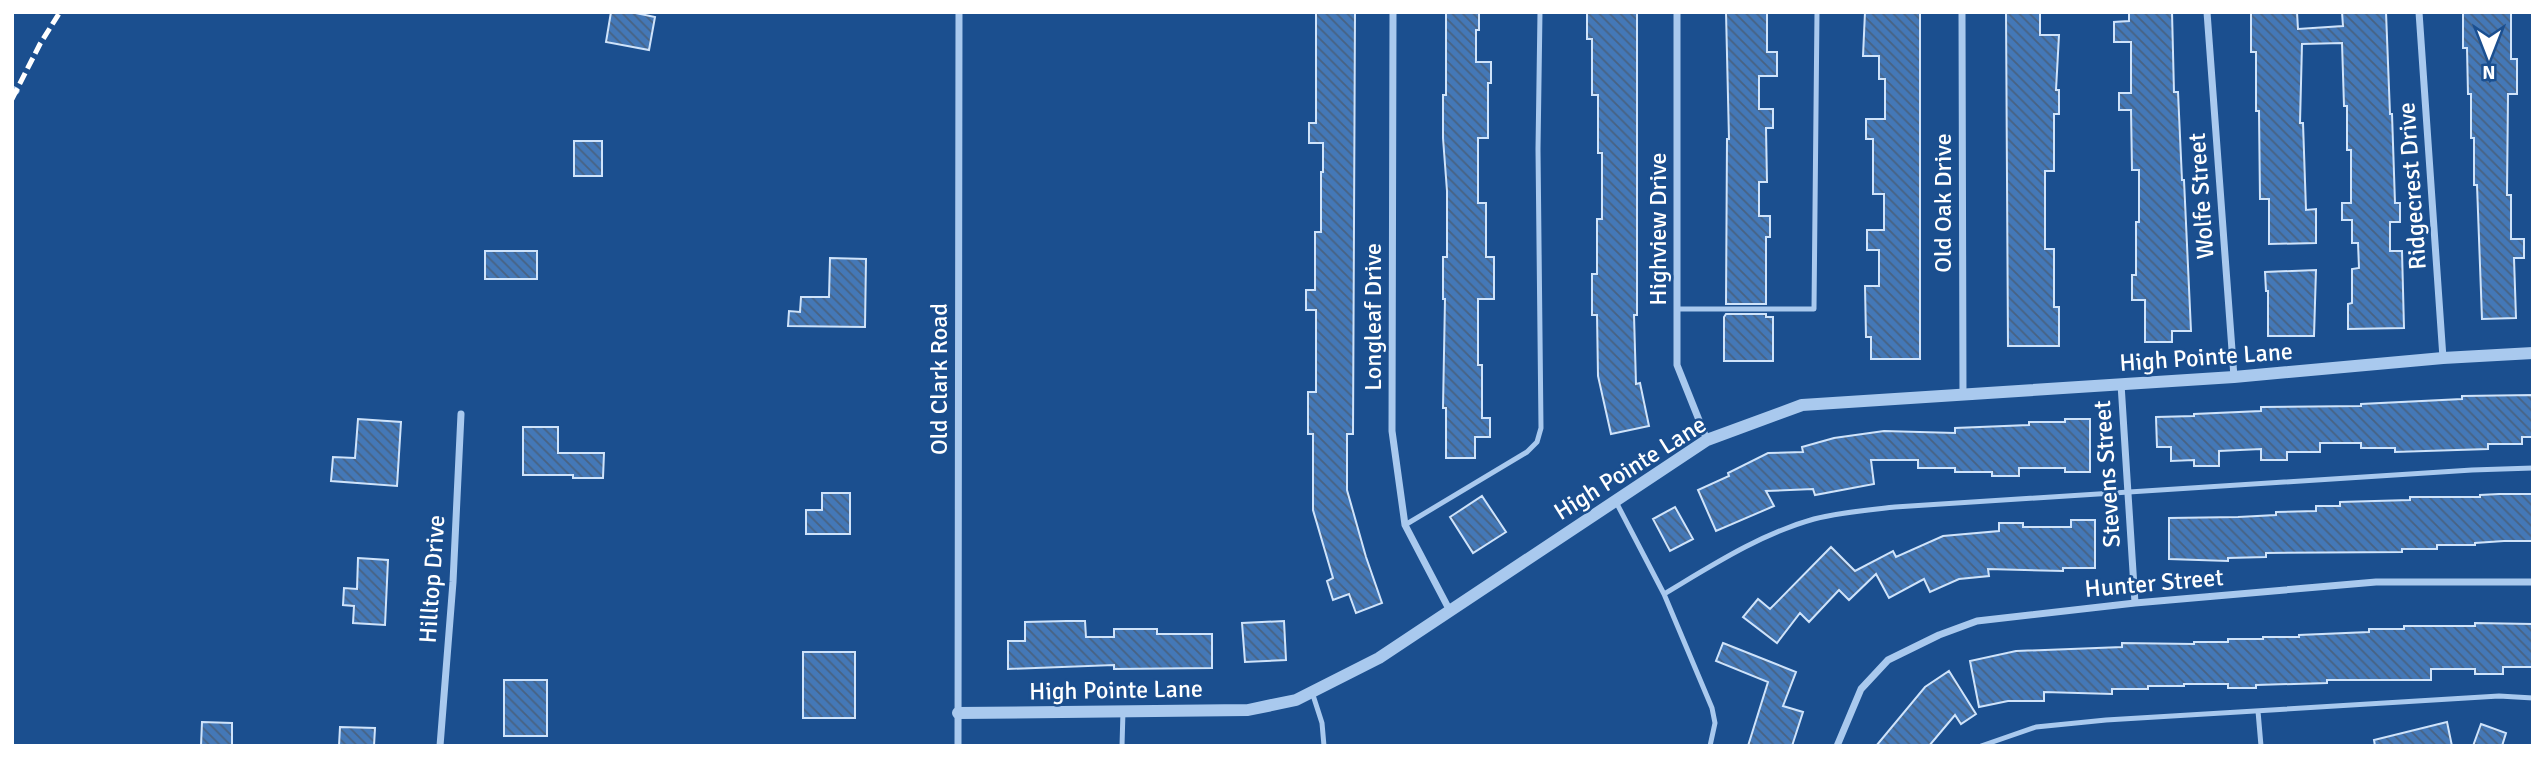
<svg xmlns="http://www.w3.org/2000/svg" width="2545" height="758" font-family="Signika,sans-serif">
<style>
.building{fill:url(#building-back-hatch);stroke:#cfe3fa;stroke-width:2}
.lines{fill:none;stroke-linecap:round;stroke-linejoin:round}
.service{stroke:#a9c9ee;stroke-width:5}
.minor{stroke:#a9c9ee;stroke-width:7}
.tertiary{stroke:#a9c9ee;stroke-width:12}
.rail{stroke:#fff;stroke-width:5;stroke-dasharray:12 5;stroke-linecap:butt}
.labels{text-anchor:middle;stroke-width:5;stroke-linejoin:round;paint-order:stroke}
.street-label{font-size:24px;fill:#fff;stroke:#1b4f8f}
</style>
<defs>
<pattern id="building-back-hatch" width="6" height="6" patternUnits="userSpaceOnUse" patternTransform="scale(1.75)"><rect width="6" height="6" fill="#4478b7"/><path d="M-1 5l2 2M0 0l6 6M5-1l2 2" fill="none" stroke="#486282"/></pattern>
</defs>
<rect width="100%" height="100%" fill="#1b4f8f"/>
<path class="building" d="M611,12H631L655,17L649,50L606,42Z
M1446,12H1479V30H1476V62H1491V83H1488V138H1478V203H1486V257H1494V299H1478V365H1482V418H1490V437H1475V458H1446V408H1443L1445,299H1443V257H1447V191L1443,138V95H1446Z
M1587,12H1637V315H1634L1636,384L1640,383L1649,426L1611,434L1598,376L1597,315H1592V274H1597V219H1602V153H1598V95H1592V39H1587Z
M1726,12H1767V52H1777V76H1759V109H1773V128H1766L1767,182H1759V216H1770V237H1766V304H1726L1727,139H1729Z
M1865,12H1920V359H1871V337H1866L1865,286H1879V250H1867V230H1884V194H1873V139H1866V119H1885V79H1879V56H1863Z
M2006,12H2040V35H2059L2056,90H2059V114H2054V171H2045V249H2054V307H2059V346H2008Z
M2129,12H2172L2174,92H2178L2182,180H2184L2191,331H2172V342H2145V300H2132V275H2136V222H2139V170H2132L2131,110H2119V93H2131V42H2114V22L2129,21Z
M2251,12H2297L2298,29L2343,26L2342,12H2386L2390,114H2392L2395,203H2400V222H2390V251H2402L2404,328L2348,329V304L2352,303V269L2359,268L2358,243H2352V220H2342V203H2351V150H2347V106H2344L2342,43L2302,44L2300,123H2303L2306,210L2316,209V243L2269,244V199H2260L2259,111H2256V52H2251Z
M2463,12H2511V59H2517V94H2508L2507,195H2511V239H2524V258H2514L2516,318L2482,319L2477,185H2474V138H2471V94H2468L2467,48H2463Z
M1316,13H1355L1353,434H1347V490L1366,557L1382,603L1356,613L1349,594L1333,600L1327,581L1333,578L1313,510V434H1308V392H1316V310H1306V290H1315V232H1321V172H1323V143H1309V123H1316Z
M574,141H602V176H574Z
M485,251H537V279H485Z
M830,258L866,259L865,327L788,326L789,311L800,312L801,297H829Z
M2316,270L2314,336H2268V291H2266L2265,272Z
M1726,314H1766V317H1773V361H1724V317Z
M2533,395V437H2522V444H2488V449L2395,452V448H2361V443H2320V452H2287V460H2261V449L2219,451V466H2194V460L2171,461V447H2157L2156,417L2194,416V414L2261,411V407L2361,406V404L2462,399V396Z
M358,419L401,422L397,486L331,481L333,457L355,458Z
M2065,419H2090V472H2065V468H2019V476H1992V472H1955V468H1918V460H1871L1874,484L1815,495L1813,489L1766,491L1774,506L1716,531L1698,490L1729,476L1728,473L1768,453L1803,452L1802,447L1834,438L1884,431L1955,433V428L2029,425V422H2065Z
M523,427H558V453H604L603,478H573V475H523Z
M822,493H850V534H806V510H822Z
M2499,494H2533V541H2504L2475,543V545H2437V549H2402V552L2266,553V557L2228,558V561L2169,559V518L2238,517L2276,515V512L2316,511V506H2340V502L2410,500V497H2480V495Z
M1482,496L1506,532L1473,553L1450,517Z
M1675,507L1693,539L1670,551L1653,519Z
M2071,520H2095V568H2063V571L1988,569L1989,576L1959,579L1930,592L1924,579L1889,598L1876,574L1849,600L1839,590L1809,622L1800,613L1777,643L1743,617L1758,599L1770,609L1831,547L1855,571L1893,551L1896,557L1943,536L1999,531V523H2023V527H2071Z
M358,558L388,560L385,625L353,623L354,606L343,605L344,588L357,589Z
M1067,621H1085L1086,637H1114V629H1157V634H1212V668L1114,669V665L1008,669V641H1025V622Z
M1284,621L1286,660L1245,662L1242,623Z
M2475,623L2533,624V667H2503V674H2475V669H2431V680H2327V683L2256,685V688H2228V684H2184V686H2148V689H2112V694L2044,692V701H2008L1979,707L1970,661L2016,651L2122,647V643L2194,644V642H2228V639H2263V637H2299V635L2369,632V629H2404V626H2475Z
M1723,643L1796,672L1783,706L1803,712L1792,746H1748L1768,682L1716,661Z
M803,652H855V718H803Z
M1949,671L1976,714L1961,724L1955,715L1929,746H1876L1925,687Z
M504,680H547V736H504Z
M202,722L232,723V746H201Z
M2447,722L2452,746H2375L2374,740Z
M2481,724L2506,733L2502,746H2473Z
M340,727L375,728L374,746H339Z"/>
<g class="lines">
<path class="service" d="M1677,309H1814L1817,12
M1615,500L1664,594
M1405,525L1527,452L1537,442L1541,428L1538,149L1540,12
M1312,692L1322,723L1324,746
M2258,711L2261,746
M1122,746L1123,711
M1710,746L1715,723L1712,708L1664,594C1711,566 1760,534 1814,519C1841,512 1868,510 1895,507L2472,470L2533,468
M1981,746L2036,727L2106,720L2499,696L2533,698"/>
<path class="minor" d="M1393,12L1392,431L1405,525L1450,611
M1677,12V365L1707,440
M1962,12L1963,395
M2207,12L2234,377
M2419,12L2443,358
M12,89L16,91
M2121,384L2135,603
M440,746L453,582L461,414
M958,746L959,12
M1837,746L1861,689L1888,660L1939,635L1977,621L2135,603L2376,582H2533"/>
<path class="tertiary" d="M958,713L1248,710L1296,700L1379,658L1707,440L1802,405L2234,377L2443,358L2533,353"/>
<path class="rail" d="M12,99L40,44L60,12"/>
</g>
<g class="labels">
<g class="street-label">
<text transform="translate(2412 186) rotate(-94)" y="8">Ridgecrest Drive</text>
<text transform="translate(2201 196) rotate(-94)" y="8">Wolfe Street</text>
<text transform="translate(1943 203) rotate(-90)" y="8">Old Oak Drive</text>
<text transform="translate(1658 229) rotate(-90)" y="8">Highview Drive</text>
<text transform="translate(1373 317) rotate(-90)" y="8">Longleaf Drive</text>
<text transform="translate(2206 357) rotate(-4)" y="8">High Pointe Lane</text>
<text transform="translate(939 379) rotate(-90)" y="8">Old Clark Road</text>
<text transform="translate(1630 468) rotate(-32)" y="8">High Pointe Lane</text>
<text transform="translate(2107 474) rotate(-94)" y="8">Stevens Street</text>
<text transform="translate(432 579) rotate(-86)" y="8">Hilltop Drive</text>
<text transform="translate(2154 583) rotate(-5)" y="8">Hunter Street</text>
<text transform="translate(1116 690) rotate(-1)" y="8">High Pointe Lane</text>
</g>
</g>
<rect width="2545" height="758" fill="none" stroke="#ffffff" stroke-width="28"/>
<g transform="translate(2489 56) rotate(180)" stroke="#1b4f8f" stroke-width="5" paint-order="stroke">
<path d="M0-5L12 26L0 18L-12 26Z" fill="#ffffff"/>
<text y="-10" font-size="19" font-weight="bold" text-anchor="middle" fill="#ffffff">N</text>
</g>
</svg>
